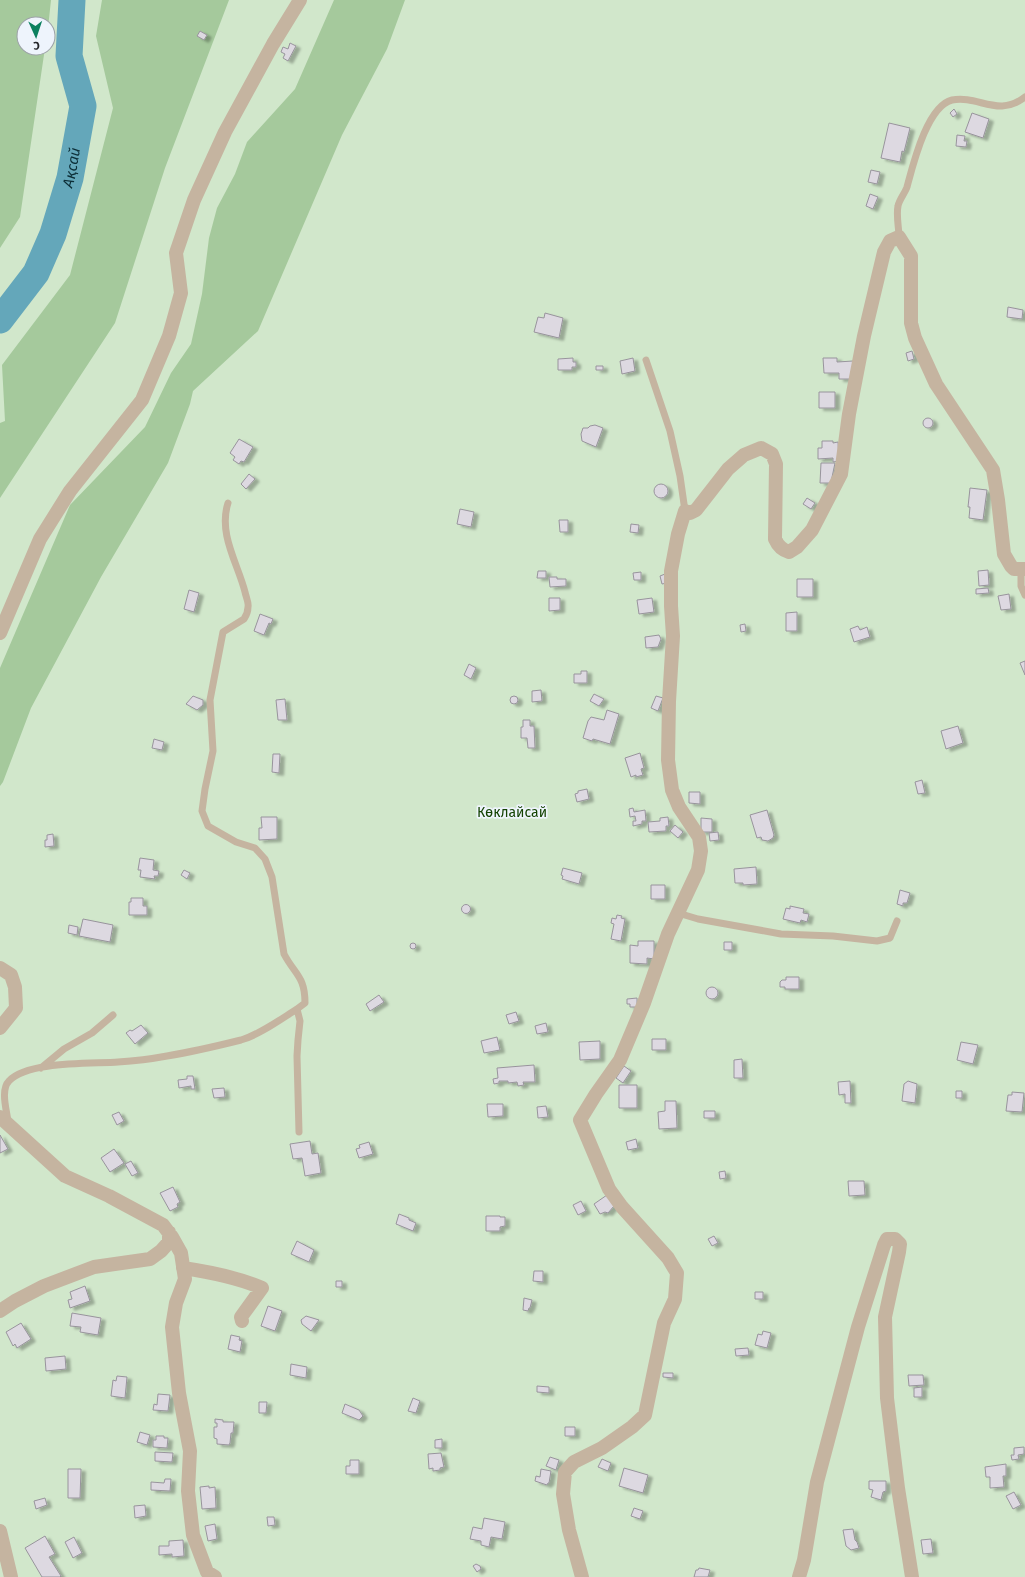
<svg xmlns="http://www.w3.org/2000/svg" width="1025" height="1577" font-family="'Fira Sans',sans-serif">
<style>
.green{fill:#d1e7cb;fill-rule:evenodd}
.forest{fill:#a5c99c}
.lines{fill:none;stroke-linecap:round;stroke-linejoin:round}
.river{stroke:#64a7ba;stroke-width:27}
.building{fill:#ddd9e1;stroke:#98949c;filter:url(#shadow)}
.lane{stroke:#c5b4a0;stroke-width:7}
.street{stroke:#c5b4a0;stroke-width:14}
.labels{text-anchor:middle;stroke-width:3.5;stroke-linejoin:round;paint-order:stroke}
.park-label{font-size:14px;fill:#144303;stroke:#eef4fc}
.water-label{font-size:15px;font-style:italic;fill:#0c2e37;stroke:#eef4fc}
</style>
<defs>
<filter id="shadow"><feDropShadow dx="4.5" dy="2.5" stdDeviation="1" flood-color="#0004"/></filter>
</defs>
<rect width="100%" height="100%" fill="#eef4fc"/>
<path class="green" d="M0,0H1025V1577H0ZM24,24H48V48H24Z"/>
<path class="forest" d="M0,0H51L48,28V24H24V48H45L20,217L0,248Z
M102,0H229L165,168L115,323L0,498V423L5,421L2,365L70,275L113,108L96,36Z
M334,0H405L387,49L342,135L258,331L193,391L190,404L168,463L101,577L31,708L3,782L0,786V668L70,505L145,427L171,373L191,344L202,294L209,238L217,208L235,174L247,142L295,89Z"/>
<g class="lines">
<path class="river" id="s1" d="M0,320L36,273L53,234L70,178L83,106L69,56L72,0"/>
</g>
<path class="building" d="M200,31L207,35L204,40L197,36Z
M290,43L296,46L288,61L283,58L285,54L281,52L283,47L288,49Z
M954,109L957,114L953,117L950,113Z
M972,113L989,119L983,138L965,132Z
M889,123L910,128L904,152L902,151L900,162L881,158Z
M957,135L965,136L964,141H967L966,147L956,146Z
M871,170L880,172L877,184L868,182Z
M870,194L878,197L873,209L866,206Z
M1008,307L1023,310L1022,319L1007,317Z
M545,313L563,318L559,338L534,332L538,317L544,318Z
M912,351L914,359L908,361L906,353Z
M573,358V362H576V367H572V370H558V359Z
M633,358L635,371L622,374L620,361Z
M823,358H837V362L853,361V379H839V373H824Z
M596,366H603V370H596Z
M819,392H835V408H819Z
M923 423a5 5 0 1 1 10 0a5 5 0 1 1-10 0Z
M595,425L603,428L596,447L582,441L581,434L583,428H588L590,426Z
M239,439L253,447L244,462L241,461L239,464L233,460L235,457L230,453Z
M822,441H833V443L838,442L839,461L833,462V458L818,459V448H822Z
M821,463H835L831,482L829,483H820Z
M249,474L255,479L246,489L241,484Z
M654 491a7 7 0 1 1 14 0a7 7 0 1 1-14 0Z
M970,488L987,490L983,520L969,518L970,507H968Z
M807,498L815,503L811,509L803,504Z
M460,509L474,512L471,527L457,524Z
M559,520H568V532H560Z
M631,524L639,525L638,533L630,532Z
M988,570L989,585L979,586L978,571Z
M538,571H546V578H537Z
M641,572V580H634L633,573Z
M665,574L667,583L662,584L660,576Z
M549,577H557V579H566V586L550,587Z
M797,579H813V597H797Z
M988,588L989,593L976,594V589Z
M189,590L199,593L194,612L184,609Z
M1009,594L1011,609L1001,610L998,596Z
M549,598H560V610L549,611Z
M652,598L654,612L639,614L637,600Z
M797,612V631H786V613Z
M260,614L273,619L271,624L269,623L264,635L254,631Z
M745,624L746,631L741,632L740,625Z
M858,626L860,630L867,627L870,637L854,642L850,629Z
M659,635L661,639L658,647L646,648L645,637Z
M1025,661V675L1020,663Z
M469,664L476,668L471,679L464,675Z
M581,671H587V683H574V674H581Z
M541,690L542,701L532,702V691Z
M594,694L604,699L599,706L590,701Z
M193,696L203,700V705L197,710L186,704Z
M656,696L663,698L658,711L651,708Z
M510 700a4 4 0 1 1 8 0a4 4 0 1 1-8 0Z
M285,699L287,720H278L276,700Z
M607,710L619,714L610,744L593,739L592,741L583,738L588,721L591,717L604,720Z
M523,720H530V726H534L535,748H528L527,738H521V727H523Z
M958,726L963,743L946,749L941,731Z
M154,739L164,742L162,750L152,748Z
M640,753L644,768L641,769L643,775L636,777V775L631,777L625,758Z
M273,754H280L279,773L272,772Z
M922,780L925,793L918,794L915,782Z
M587,789L589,799L577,802L575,794L578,793V791Z
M689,792H700V804L689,803Z
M633,808L634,812L645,810L646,821H642V824L633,826V821H636L635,816L630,817L629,809Z
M767,810L774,835L773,838L768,841L762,840L761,837L757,838L750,815Z
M261,817H277V839L259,840V828H262Z
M668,817L669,826H666V831L649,832L648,822L660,821V818Z
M701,818L712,819V832H701Z
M675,825L683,832L678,838L670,831Z
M718,832L719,840L710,841L709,833Z
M53,834L54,846L45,847V840H47V835Z
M140,858L154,860L153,870L159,871L158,876H154L155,879L140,877L141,870H138Z
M756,867L757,884L743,885V883H735L734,869Z
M563,868L582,873L579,884L562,879L563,876L561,875Z
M184,870L190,873L187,879L181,875Z
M651,885H665V899H651Z
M900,890L910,893L907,903H903V906L897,904Z
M131,898H143V906H147V915H129V902H131Z
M461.5 909a4.5 4.5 0 1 1 9 0a4.5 4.5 0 1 1-9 0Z
M790,906L804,909L803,913L809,914L807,922L801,920L800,923L783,919L786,908L790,909Z
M617,915L622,916L621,918L625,919L621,941L611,939L614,924L611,923L612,918L616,919Z
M83,919L113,925L110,942L79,936Z
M69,925L78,927L77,935L68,933Z
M638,941H654V959L647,958V964L630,963V945L638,946Z
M724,942H732V950H724Z
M410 946a3 3 0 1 1 6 0a3 3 0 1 1-6 0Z
M786,977H799V989H785V987H780V982L782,980H786Z
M706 993a6 6 0 1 1 12 0a6 6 0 1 1-12 0Z
M379,995L384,1002L370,1011L366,1004Z
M637,998V1007H630V1004H627V999Z
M516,1012L519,1021L509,1024L506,1015Z
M546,1023L548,1032L537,1034L535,1026Z
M141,1025L148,1033L135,1044L126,1033L130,1030L132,1031Z
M497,1037L500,1050L484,1053L481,1041Z
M652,1039H666V1050H652Z
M600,1041V1059L580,1060L579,1042Z
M961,1042L978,1045L973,1064L957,1060Z
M742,1059L743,1078H734V1060Z
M534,1065L535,1082H523L524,1085L518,1086L517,1082L508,1083V1081H499V1083L494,1084L493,1079L498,1078L497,1068Z
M624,1066L631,1071L623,1083L616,1078Z
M187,1076H193L195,1089H191V1086L179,1088L178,1080L187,1079Z
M850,1081L851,1103H845V1094L839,1095L838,1082Z
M908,1081L917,1084L915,1103L902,1101L904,1084Z
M619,1085H637V1108H619Z
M224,1088L225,1097L214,1098L212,1089Z
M956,1091H962V1098H956Z
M1012,1092L1024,1093L1022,1112L1006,1111L1008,1095H1012Z
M665,1101H676L677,1128L659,1129L658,1112L665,1111Z
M487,1104H503V1116L488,1117Z
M546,1106L548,1117L538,1118L537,1107Z
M704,1111H715V1118H704Z
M119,1112L124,1121L117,1125L112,1115Z
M0,1135L8,1149L0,1153Z
M636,1139L638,1148L628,1150L626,1142Z
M310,1141L312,1154L318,1153L321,1173L305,1176L302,1158L293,1159L290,1144Z
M369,1142L373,1154L359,1158L356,1149L360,1148L359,1145Z
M114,1149L124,1163L110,1172L101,1158Z
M131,1161L138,1173L132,1176L125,1164Z
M725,1171L726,1178L720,1179L719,1172Z
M848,1181H864L865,1195L849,1196Z
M173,1187L180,1202L177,1204L178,1207L170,1211L160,1193Z
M607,1195L614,1206L608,1213L605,1212L600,1214L594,1204Z
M581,1201L586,1211L578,1215L573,1205Z
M399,1214L409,1218V1220L416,1223L413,1231L396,1224Z
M486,1216H500V1217H505V1226L500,1227V1231H486Z
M714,1236L718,1243L712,1246L708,1239Z
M297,1241L314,1250L309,1262L291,1254Z
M534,1271H543V1282L533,1281Z
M336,1281H342V1287H336Z
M85,1286L90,1301L70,1308L68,1300L72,1299L70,1292Z
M755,1292H763V1299H755Z
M524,1298L532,1300L530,1308H529L528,1311L523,1310Z
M268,1306L282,1311L275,1331L261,1326Z
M72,1313L101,1318L98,1335L80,1332L81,1327L70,1326Z
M306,1316L319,1320L311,1331L302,1324L301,1320Z
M21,1323L31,1339L17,1348L15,1344L13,1346L6,1332Z
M763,1331L771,1333L767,1348L755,1345L758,1334L762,1335Z
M231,1335L240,1337L239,1340L242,1341L240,1352L228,1349Z
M748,1348L749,1355L736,1356L735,1349Z
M65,1356L66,1369L46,1371L45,1358Z
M291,1364L307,1367L306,1378L290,1375Z
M663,1373H673V1378L663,1377Z
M908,1375H923L924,1385L909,1386Z
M117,1376L127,1377L125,1398L111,1396L113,1380L116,1381Z
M537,1386L549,1387V1393L537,1392Z
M922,1387V1397H914V1388Z
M158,1394L170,1395L168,1411L153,1410L154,1404L157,1405Z
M413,1398L420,1401L416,1413L408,1411Z
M259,1402H267L266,1413H259Z
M345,1404L359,1410L363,1416L359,1420L342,1413Z
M215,1419L223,1420V1422H234L233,1433H231L230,1443L229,1445L217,1444V1439L214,1438V1427H217V1423H215Z
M565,1427H575V1436H565Z
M140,1432L150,1435L147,1445L137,1442Z
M156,1436H164V1438H168L167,1448L153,1447V1440H156Z
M442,1439V1448H435V1440Z
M1024,1447V1454L1018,1455L1019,1459L1012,1460L1011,1455H1014V1448Z
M155,1452L173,1453L172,1462L155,1461Z
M441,1453L444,1467L440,1468V1470L433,1471V1468L429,1469L428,1454Z
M550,1457L559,1460L556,1470L546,1466Z
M602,1459L611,1463L608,1471L598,1467Z
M350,1460H359V1474H346V1466H350Z
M1006,1464V1476H1003L1004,1487L990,1488V1477H986L985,1467Z
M624,1468L648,1475L643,1493L619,1486Z
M68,1469H81L80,1498H68Z
M541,1469L551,1471L549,1483H548L547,1485L535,1481L536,1476L540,1477Z
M165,1479H171L170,1491L151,1490V1482L164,1483Z
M869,1481H886V1491L883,1492L881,1500L871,1497L873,1490L869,1489Z
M209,1486V1488L215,1487L216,1508L202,1509L200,1487Z
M1014,1492L1021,1505L1013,1509L1006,1496Z
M45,1498L47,1505L36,1509L34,1501Z
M145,1505L146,1516L135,1518L134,1506Z
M634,1508L643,1511L640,1519L631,1516Z
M267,1517H274L275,1525L268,1526Z
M484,1518L505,1522L502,1539L491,1537L489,1547L481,1545V1541L470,1539L473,1527L482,1529Z
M215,1524L217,1539L208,1541L205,1526Z
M853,1529L855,1540L857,1542L859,1548L851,1550L846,1546L843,1530Z
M45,1536L55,1554L49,1557L61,1576L60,1577H42L25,1548Z
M74,1537L82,1553L73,1558L65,1542Z
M931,1539L933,1553L923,1554L921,1540Z
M183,1540L184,1556L172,1557V1554L159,1555V1546H169V1541Z
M476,1564L480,1566L481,1569L477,1572L473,1566Z
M699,1568L710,1570L708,1577H694L696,1570H698Z"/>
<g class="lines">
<path class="lane" d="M899,237C899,228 896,216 898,206C899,200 905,193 907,187C913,165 927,106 952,100C979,95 998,118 1025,97
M646,360L670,431L680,476L685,511
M228,503C218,534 238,564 245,592C246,597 249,603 248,607C248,611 246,616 244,619L223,632L210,700L213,751L205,789L202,811L208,826L236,842L255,848L265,859L272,877L284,954C295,975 305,976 305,1003L297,1009
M1021,569V586L1025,595
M678,913L698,919L781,934L833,936L877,941L890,938L897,921
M41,1068L64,1049L92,1033L113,1015
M8,1122C7,1111 0,1090 9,1081C27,1061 92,1064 118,1062C134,1061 151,1059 167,1056C191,1052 217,1046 241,1040C259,1035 281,1019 297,1009L300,1021L298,1040L297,1056L299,1132"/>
<path class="street" d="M0,633L40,539L70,491L142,400L169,336L181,293L176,253L194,200L225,132L273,44L300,0
M0,968L11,975L15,987L16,1008L0,1028
M0,1117L65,1176L109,1196L163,1225L172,1237L181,1253L185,1279L176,1303L172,1327L179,1393L190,1451L188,1491L193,1535L207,1572L215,1577
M183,1268C210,1272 237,1277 262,1288L241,1317L242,1321
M0,1311L15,1301L44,1286L94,1267L150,1259L161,1251L169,1242V1232
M0,1531L11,1577
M582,1577L569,1530L563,1494L565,1472L574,1462L602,1448L632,1427L645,1415L664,1323L675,1299L677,1273L668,1258L622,1207L609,1189L580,1120L596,1094L620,1060L644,1003L668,934L698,870L701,851L699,837L679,807L672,790L668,760L669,701L673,636L671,606V571L678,534L685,511L690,513L696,510L728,469L744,455L761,448L772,454L776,464L775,539C778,546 782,550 789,552L797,547L812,530L841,474L849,414L864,336L884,252L890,241L899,237L911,256V323L915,338L936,384L993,470L998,500L1004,554L1011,566L1014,569H1025
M799,1577L804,1560L817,1482L858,1327L884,1245L887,1239H895L900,1244L899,1252L885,1317L887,1398L898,1488L912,1577"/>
</g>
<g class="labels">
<g class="park-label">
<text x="512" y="817">Көклайсай</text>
</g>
<g class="water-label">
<text dy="5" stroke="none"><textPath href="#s1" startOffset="171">Ақсай</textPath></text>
</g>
</g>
<g transform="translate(36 36) rotate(177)"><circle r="19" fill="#eef4fc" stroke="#9da2a8"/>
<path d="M0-3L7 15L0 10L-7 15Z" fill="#0b805f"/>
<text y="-6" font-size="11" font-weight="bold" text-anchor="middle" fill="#242629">С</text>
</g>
</svg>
